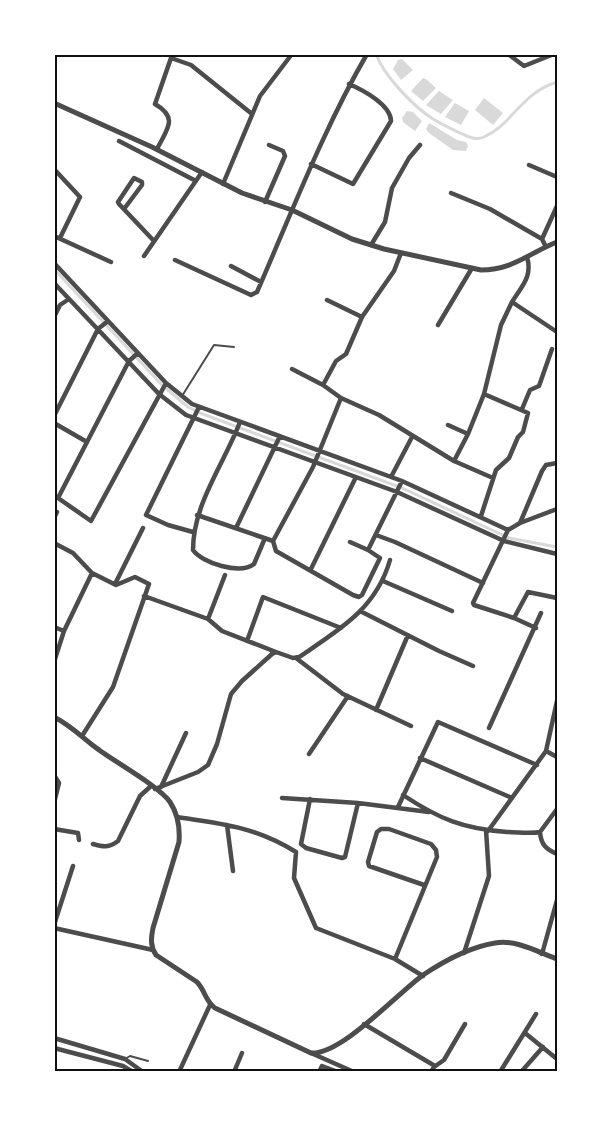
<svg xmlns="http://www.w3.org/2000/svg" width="611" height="1126" font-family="'Archivo Narrow',sans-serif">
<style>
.water{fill:#d9d9d9}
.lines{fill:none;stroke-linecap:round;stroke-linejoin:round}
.stream{stroke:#d9d9d9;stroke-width:3}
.service{stroke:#4c4c4c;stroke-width:2}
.minor{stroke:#4c4c4c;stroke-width:4.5}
.tertiary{stroke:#4c4c4c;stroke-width:5}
.neatline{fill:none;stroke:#111;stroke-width:2}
</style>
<rect width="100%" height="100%" fill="#fff"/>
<path class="water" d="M402,59L413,70L401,80L393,69L398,60Z
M423,78L426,79L436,88L423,101L411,91Z
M439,91L453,100L441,114L426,105Z
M484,98L503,113L493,125L475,110Z
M455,103L469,111L461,125L445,117Z
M407,111L413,112L422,121L415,131L403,122L402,118Z
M429,123L457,140L466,142L468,146L466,151L453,150L429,133L426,129Z"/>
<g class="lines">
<path class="stream" d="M376,54C384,76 413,106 433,119C441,124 450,128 458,132C467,136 475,141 484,137C512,125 521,93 557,82
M54,269L161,384L188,407L200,413L402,488L509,538L557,547"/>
<path class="service" d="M182,396L214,345L234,347
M125,1059L130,1056L148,1061"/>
<path class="minor" d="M508,54L524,66L554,54
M119,141L196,181
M157,149C167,129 179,118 155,104L171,58L191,65L252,114
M311,164L353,184L391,121C391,105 363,90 349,84
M529,165L557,177
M54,169L80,197L60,238
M223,184L260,96L292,54
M451,193L490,209L542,239
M265,202L285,156L283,151L269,145
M124,209L142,185V182L134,178L118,202L119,204L154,241
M54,236L111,262
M371,245L385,222L392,188L409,158L420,145
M546,247L542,239L557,206
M144,256L202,172
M527,257C533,277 521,287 512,302L557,332
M175,260L251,295L257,292C292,212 323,130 367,54
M54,263L166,383L192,404L402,481L508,530
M231,266L261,282
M54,283L159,394L186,415L397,492L504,541L557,554
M327,300L362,317
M54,317L60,305L69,299
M438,325L472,268
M138,353L129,361L58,498L91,521L166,383
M292,369L323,385L341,398L379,415L454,461L493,478
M323,385L336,361L346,354L362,317L394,271L401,253
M522,409L530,390L539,386L552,349
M54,416L98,329L108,321
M240,422C224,464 193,504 193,550C202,563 240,575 254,564L265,538
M54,423L87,442
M448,425L468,434L484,394L501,325L512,302
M454,461L468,434
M391,477L412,437
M197,515L273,541L276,551L353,595L359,597L362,595L380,558L368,550L350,542
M481,516L496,470L509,458L518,437L523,432L528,413L484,394
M54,518L57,512
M520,523L542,471L546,465L557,463
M236,528L280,436
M193,532L168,525L146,515L199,407
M376,535L395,542L483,583
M273,541L313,467L341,398
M54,543L73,553L92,573L116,585L135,577L149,584L113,687L82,736
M368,550L402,481
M311,569L356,477
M383,581L452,611
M115,584L143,528
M144,596L208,619L222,631L276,652
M362,612L439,651L473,666
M514,618L528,592L557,598
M208,619L225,575
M54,627L64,631
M536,628L514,618L474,605L473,603L508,530L520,523L557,509
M247,641L263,597L341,628
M296,658L343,694L411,726
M54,662L64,631L92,573
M376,710L408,635
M489,728L541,613
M546,751L557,757
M309,754L348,696
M420,758L512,798
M54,775L59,783L54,803
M161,787L186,733
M155,789L198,772L208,765L217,744L231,694L242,681L272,654L276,652L293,658L299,657C339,630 376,609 390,560
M403,795C439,819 464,829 507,832C518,832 530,834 540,832
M282,798L358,803L429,812
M310,799L301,844L306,848L342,858L345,857L358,803
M398,807L438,722L537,765
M177,817C224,824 255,827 296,852L294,878L316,928L395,959L423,976
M227,825L233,871
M54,829L78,833L79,840
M488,831L546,751L557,701
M540,832C541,845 546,849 557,854
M540,832L557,809
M93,844C103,847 109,848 118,841L140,796L151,786
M54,925L73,866
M54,928L153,950
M464,953L489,876L486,830
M542,954L557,900
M395,959L437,857L436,850L431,844L389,829H381L377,832L368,862L369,866L424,885
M364,1024L435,1066
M525,1033L557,1059
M54,1038L125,1059L143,1072
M54,1048L123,1066L133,1072
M311,1053L354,1072
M179,1072L210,1005
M234,1072L242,1053
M319,1072L322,1066L338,1072
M431,1072L434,1067L444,1060L465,1024
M500,1072L536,1014
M521,1072L543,1047"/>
<path class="tertiary" d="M54,103L152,147L242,193L292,210L352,239L384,249L481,270C513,270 529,253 557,242
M54,717C70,725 82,737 95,747C113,761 159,786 170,802C178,814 180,828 179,842L153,928C151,938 150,946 156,955L197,982C205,990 205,1001 215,1008L311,1053C341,1055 397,994 423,975C444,961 470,947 495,943C515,939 538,952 557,959"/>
</g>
<rect width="611" height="1126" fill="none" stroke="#ffffff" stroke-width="111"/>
<rect x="56" y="56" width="500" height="1014" class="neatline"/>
</svg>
